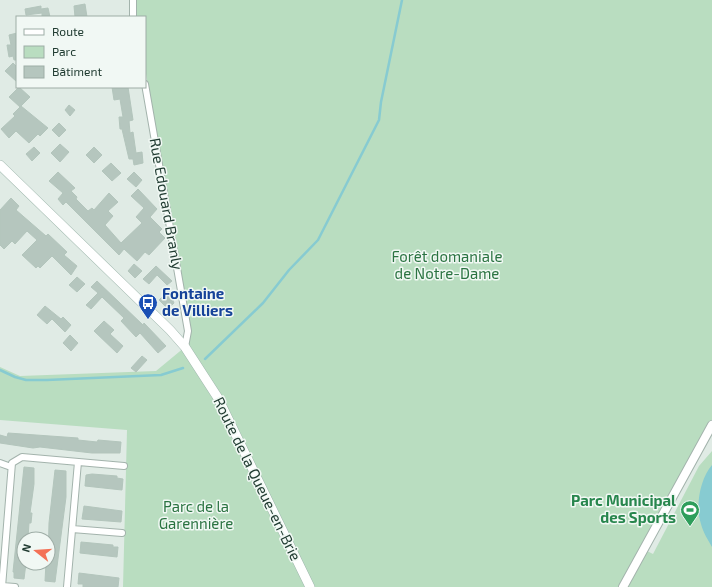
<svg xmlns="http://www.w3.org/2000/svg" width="712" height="587" font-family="'Exo 2',sans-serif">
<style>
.green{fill:#b9ddc0}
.water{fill:#87cbd1}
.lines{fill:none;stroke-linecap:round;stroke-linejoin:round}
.stream{stroke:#87cbd1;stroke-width:2.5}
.building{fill:#b5c6be;stroke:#b3c5bc}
.minor-casing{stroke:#a3b3ac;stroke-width:8}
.tertiary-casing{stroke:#a3b3ac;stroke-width:10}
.secondary-casing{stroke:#9fb7ad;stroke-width:10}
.minor{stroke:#fff;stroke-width:6}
.tertiary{stroke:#fff;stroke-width:8}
.secondary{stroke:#fff;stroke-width:9}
.labels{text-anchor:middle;stroke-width:3;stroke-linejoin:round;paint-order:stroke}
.street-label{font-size:15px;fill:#213c32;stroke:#f1f8f4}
.park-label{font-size:15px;fill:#2a7341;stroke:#f1f8f4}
.transit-label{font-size:15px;font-weight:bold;fill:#164399;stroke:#f1f8f4;text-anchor:start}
.leisure-label{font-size:15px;font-weight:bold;fill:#27864d;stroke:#f1f8f4;text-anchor:end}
</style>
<rect width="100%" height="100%" fill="#e0ebe5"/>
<path class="green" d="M136,0H712V425L645,550L653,554L699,466L712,451V587H123L127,430L0,420V367L20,376L156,371L185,347L190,332L145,68V17H136Z"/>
<path class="water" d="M712,465V547C708,540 703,532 701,524C695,506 700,479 712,465Z"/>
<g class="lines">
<path class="stream" d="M205,359L263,303L289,270L318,240L379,120L381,102L402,0
M0,370L15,377L26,380H47L161,375L183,368"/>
</g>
<path class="building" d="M85,4L87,17H75L74,6Z
M41,6V9L48,8L50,17H42V13L26,15L25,9Z
M17,33V60H14L13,56L9,57L7,45H11L9,35Z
M13,63L17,67V82L5,71Z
M19,87L30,97L20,107L9,97Z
M112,87H128L133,120L129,121L130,133L133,132L136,153L142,152L143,163L134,165L133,159H129L122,129H120L119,117H123L120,99L114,100Z
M69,105L75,110L70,116L65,110Z
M21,106L48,128L40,136L38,134L29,143L16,131L9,138L1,129L15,116L13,114Z
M59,123L66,130L59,137L52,130Z
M60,144L69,152L60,162L51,153Z
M34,147L40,153L32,161L26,154Z
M94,147L102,155L94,163L86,155Z
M111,163L121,173L112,181L102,171Z
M58,172L75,188L71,191L77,197L76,199L88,211L92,208L94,210L109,193L118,202L108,211L113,216L105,225L121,243L142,223L136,217L144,208L131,196L138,189L157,209L150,217L162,229L159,232L165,238L149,255L145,252L137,261L124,249L119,255L66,202L63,205L58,199L63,193L49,181Z
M134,172L142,180L136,187L127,179Z
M11,198L19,206L16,210L46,236L48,234L67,252L64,255L77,266L71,275L52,256L40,268L38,266L36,268L22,255L37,240L27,231L15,244L12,241L4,249L0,245V210Z
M134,264L142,271L135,278L128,271Z
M156,266L172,281L167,285L157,275L149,284L143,279Z
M77,277L85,284L77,292L69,285Z
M97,281L143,325L144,323L166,346L158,353L140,333L136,337L121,321L124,318L102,297L91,309L86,305L98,293L91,287Z
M170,289L173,292L174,299L173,301L174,303L168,309L159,300Z
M45,306L61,319L63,317L71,325L65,332L52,319L47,324L37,315Z
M104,321L114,330L110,334L123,346L117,353L94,331Z
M70,335L78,343L71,351L63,343Z
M142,356L147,360L136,372L131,368Z
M8,433L78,438V440L97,442L98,440L121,442L120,453H92L40,447L33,448L0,443V435L7,437Z
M24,467L34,468V484L30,513H32L31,523H29L28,538H24V563H26L24,579L14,578V572H13Z
M55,470L66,471V497L55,582L45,581L46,563H48L49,523Z
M92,474L117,476V478L123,479L122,490L85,486L86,475Z
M84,506L122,511L121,522L82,519Z
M81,542L113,545V547H118L117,557L80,553Z
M79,573L119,578L118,587H83V584H78Z"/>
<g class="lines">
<defs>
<path id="minor" d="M133,0V17
M145,84L188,331L185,347
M0,463L11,467
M72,529L122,533
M2,586L15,587
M2,587L12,463L22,457L124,466
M67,587L78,462"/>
<path id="tertiary" d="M623,587L712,425"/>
<path id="secondary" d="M0,165L170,330L185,347L218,398L310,587"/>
</defs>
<use href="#minor" class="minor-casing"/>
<use href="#tertiary" class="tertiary-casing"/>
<use href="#secondary" class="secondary-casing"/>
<use href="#minor" class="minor"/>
<use href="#tertiary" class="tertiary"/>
<use href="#secondary" class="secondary"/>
</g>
<defs>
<symbol id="bus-pin" viewBox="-11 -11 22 30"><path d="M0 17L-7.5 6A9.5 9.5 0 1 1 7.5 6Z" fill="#1a4fb4" stroke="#f1f8f4"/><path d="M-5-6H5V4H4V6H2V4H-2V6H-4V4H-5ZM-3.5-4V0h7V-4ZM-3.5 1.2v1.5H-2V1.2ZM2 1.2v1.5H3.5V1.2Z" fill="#fff"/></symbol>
<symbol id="stadium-pin" viewBox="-11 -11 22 30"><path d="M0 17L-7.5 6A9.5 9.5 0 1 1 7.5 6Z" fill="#2e9e5b" stroke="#f1f8f4"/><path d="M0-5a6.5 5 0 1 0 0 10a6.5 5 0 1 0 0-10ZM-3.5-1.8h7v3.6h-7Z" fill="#fff"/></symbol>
</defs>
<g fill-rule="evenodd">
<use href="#bus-pin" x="137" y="292" width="22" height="30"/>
<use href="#stadium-pin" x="679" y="499" width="22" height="30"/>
</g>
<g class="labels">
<g class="street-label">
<text transform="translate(166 204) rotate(80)" y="5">Rue Edouard Branly</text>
<text transform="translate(257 479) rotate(64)" y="5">Route de la Queue-en-Brie</text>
</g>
<g class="park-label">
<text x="447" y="262">Forêt domaniale<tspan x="447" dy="17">de Notre-Dame</tspan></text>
<text x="196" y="512">Parc de la<tspan x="196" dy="17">Garennière</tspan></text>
</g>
<g class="transit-label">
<text x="162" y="299">Fontaine<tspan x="162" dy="17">de Villiers</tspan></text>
</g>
<g class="leisure-label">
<text x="676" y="506">Parc Municipal<tspan x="676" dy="17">des Sports</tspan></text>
</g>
</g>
<rect x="16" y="16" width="130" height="72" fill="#f1f8f4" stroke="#9eada6"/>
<rect x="24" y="29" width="20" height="6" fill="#ffffff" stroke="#9eada6"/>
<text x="52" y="36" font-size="12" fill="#213c32">Route</text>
<rect x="24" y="46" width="20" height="12" fill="#b9ddc0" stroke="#9eada6"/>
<text x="52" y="56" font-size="12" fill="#213c32">Parc</text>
<rect x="24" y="66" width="20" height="12" fill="#b5c6be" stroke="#9eada6"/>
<text x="52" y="76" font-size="12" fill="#213c32">Bâtiment</text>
<g transform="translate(36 551) rotate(287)"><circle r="19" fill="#f1f8f4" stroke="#9eada6"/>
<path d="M0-3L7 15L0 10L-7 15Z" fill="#f37156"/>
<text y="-6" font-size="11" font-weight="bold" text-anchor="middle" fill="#213c32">N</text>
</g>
</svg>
